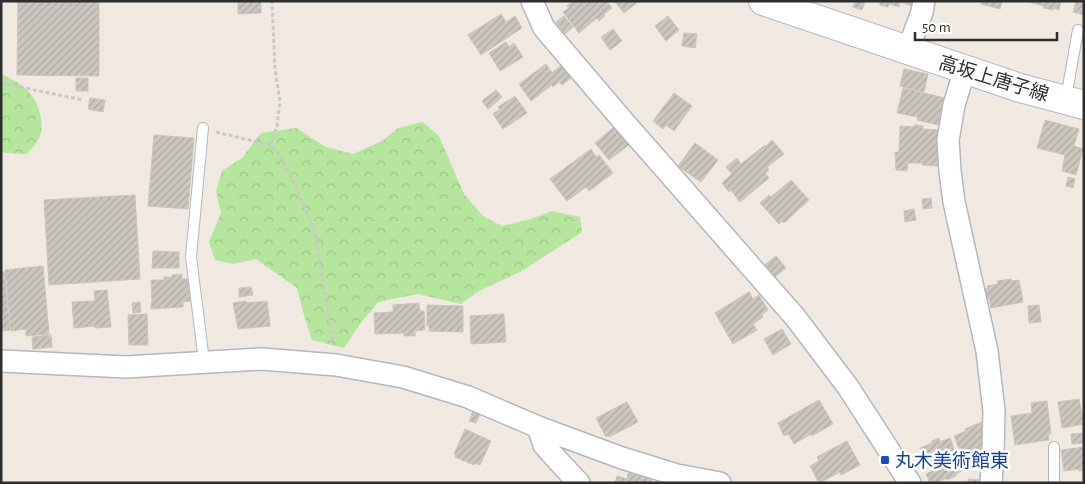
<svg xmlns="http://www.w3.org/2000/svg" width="1085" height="484" font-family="'Alegreya Sans','Noto Sans JP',sans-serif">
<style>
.forest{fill:url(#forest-crowns)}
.building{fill:url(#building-hatch);stroke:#cbc5ba}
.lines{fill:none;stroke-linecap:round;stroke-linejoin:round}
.service-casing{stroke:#b4b7c1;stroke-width:12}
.minor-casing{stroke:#b4b7c1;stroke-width:24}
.secondary-casing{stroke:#b4b7c1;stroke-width:30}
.path{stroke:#c9c9c9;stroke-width:3;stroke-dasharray:4 2.5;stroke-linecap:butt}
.service{stroke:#fff;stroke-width:10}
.minor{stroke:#fff;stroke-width:21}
.secondary{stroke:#fff;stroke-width:28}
.transit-dot{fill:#1a4fb4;stroke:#fff;stroke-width:2}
.labels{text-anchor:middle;stroke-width:5;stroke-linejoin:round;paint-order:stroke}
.street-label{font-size:19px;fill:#2e2e2e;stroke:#fff}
.transit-label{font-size:19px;fill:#164399;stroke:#fff;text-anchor:start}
</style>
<defs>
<pattern id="forest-crowns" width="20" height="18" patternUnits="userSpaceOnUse" patternTransform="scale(1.25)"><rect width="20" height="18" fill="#b6e59e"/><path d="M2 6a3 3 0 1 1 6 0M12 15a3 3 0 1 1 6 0" fill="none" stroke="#9dc588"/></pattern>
<pattern id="building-hatch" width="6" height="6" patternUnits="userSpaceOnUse" patternTransform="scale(1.25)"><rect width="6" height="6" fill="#cbc7bf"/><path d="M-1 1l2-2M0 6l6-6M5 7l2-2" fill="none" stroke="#afaba4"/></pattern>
</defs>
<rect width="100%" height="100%" fill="#efe9e1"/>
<path class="forest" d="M1,74C22,83 38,95 41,119C42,125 42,132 39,138C36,144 31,149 27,154L6,153L1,151Z
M423,122L439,136L464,194L483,216L502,226L531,219L552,211L580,217L582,232L522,271L479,291L461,304L418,294L378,302L360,324L344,348L312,340L303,312L297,288L256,259L233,264L215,260L209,242L221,213L216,191L222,171L242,158L261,133L296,128L326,147L353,154L382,141L398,128Z"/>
<path class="building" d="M18,1H99V76L17,75Z
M238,1H261V13L238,14Z
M573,1H608L607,2L612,8L604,14L605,16L599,21L597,18L579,33L563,12L569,8L567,6Z
M614,1H639L624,13Z
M855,1H865L862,10L853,7Z
M879,1H919L918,8L900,2L899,7L889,4L888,7L880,5V2Z
M982,1H1002L1000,9L981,4Z
M1025,1H1061L1059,10L1053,8V10L1043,8L1044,6Z
M1076,1H1084V15L1073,12Z
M501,14L506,22L515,16L522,28L481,55L468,35Z
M564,16L573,27L565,34L556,22Z
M668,16L679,30L666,41L655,26Z
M613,29L622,41L610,50L601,37Z
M684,33L697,34L695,48L682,46Z
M506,42L509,47L514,43L523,57L500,71L489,53Z
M546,64L559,82L553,87L552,85L531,101L519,84Z
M563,64L572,77L562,85L552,73Z
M904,69L928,74L924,92L900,86Z
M76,78H88V91H76Z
M903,88L945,98L939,125L917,120L918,117L897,113Z
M496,90L502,97L488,109L482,101Z
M674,93L692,106L674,131L666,125L663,129L653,121Z
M515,96L527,113L503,129L493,114L500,109L498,107Z
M90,98L105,100L103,112L88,109Z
M1045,120L1079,129L1074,146L1083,149L1076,175L1062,171L1065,155L1037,148Z
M915,125L923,126L922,129L941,130L944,162H938V166L922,165V163H908L907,171L896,170L895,152H899L900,126L914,127Z
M615,126L630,144L609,160L595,143Z
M154,135L194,138L188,209L148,206Z
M772,140L784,154L767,167L769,170L765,173L769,178L740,202L731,190L729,192L722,183L732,174L726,167L737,158L741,164L765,145L766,146Z
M695,143L718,160L701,182L678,166Z
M591,149L596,157L599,155L613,173L589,191L586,187L567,201L550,179Z
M1068,177L1075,179L1073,188L1066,186Z
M791,180L809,200L784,223L782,221L779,224L760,203L769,195L771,197Z
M135,195L140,279L49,285L44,200Z
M931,198L932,208L923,209L922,199Z
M914,209L916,220L905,222L904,211Z
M153,251L179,252V268H152Z
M776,256L786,268L773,278L763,266Z
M43,266L49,334L26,336V329L11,331L5,270Z
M1,272H4L10,330L1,331Z
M182,274V279H190L191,301L183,302V307L151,309V303L152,302L151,280H164V277H172V275Z
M1011,279V281L1019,280L1023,302L991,308L989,298H987L985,289H988L987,286L998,284L997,281Z
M251,287L253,295L239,297V288Z
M107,290L111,327L95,328V326L74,328L72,302L95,301L94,291Z
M749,292L753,299L759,295L768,310L762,314L763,317L753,324L757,330L733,344L715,313Z
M246,301V303L267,301L270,326L238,329L233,303Z
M140,302L141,312L133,313L132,303Z
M419,303L420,311H424L425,330L415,331V336H404V333L375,334L374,313L393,312V305Z
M427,305L463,306V332L429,331V326H427Z
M1039,305L1041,322L1029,323L1028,306Z
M147,314L148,345H129L128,315Z
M504,314L506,342L471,344L470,316Z
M782,329L791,344L773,355L764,339Z
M51,335L52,347L33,349L32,337Z
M1079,399L1084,424L1062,428L1058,402Z
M819,400L833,424L812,436L811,434L794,444L788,434L784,436L778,423Z
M1047,401L1051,434H1048L1049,440L1015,445L1011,416L1032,413L1031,403Z
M627,402L638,422L609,437L608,435L606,437L596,418Z
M473,411L480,414L476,423L469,421Z
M984,421L986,446L981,448L982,450L963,458L954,436L966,431L965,429Z
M465,429L491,441L480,465L475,463L474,465L455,457L456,455L454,454Z
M1084,433V443L1072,444L1071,434Z
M939,438L940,442L950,438L955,452L951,454L952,457L940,461L939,458L929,462V460L926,462L920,448L932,443V441Z
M847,441L860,465L841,475L840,472L819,483L810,466L819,461L817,457Z
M1084,447V470L1079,471V469L1064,471L1061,450Z
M958,458L965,469L956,474V476L947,480L946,478L937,483H929L928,481L929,480L926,474Z
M628,473L652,479L651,483H615L617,476L627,479Z
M968,479L984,480V483H968Z"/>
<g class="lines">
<defs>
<path id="service" d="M1066,98L1078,30
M203,128L191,257L204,361
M1054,483V447"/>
<path id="minor" d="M532,1L544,28L624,122L795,317L848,387L910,483
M908,50L922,12L924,1
M965,69L954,105L948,140L950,171L954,202L987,351L994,411L993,453L991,483
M1,361L126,367L262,359L336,365L403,377L468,397L538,427L622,458L677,475L720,483
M538,427L544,445L561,464L579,483"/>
<path id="secondary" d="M763,1L1020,88L1084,105"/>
</defs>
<use href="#service" class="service-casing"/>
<use href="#minor" class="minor-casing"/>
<use href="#secondary" class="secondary-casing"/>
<path class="path" d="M1,83L83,100
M216,132L270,145L279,154L296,187L315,232L333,345
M270,145L277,126L280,101L275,69L272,1"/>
<use href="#service" class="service"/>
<use href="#minor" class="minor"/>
<use href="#secondary" class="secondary"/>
</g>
<rect class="transit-dot" x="880" y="455" width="10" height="10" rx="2.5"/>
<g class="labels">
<g class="street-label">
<text transform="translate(994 78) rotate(17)" y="7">高坂上唐子線</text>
</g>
<g class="transit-label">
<text x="895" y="467">丸木美術館東</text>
</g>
</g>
<rect width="1085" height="484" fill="none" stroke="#2e2e2e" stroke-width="5"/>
<path d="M915 32v8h142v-8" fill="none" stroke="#2e2e2e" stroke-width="2.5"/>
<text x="922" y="32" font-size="15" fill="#2e2e2e" stroke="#ffffff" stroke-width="4" paint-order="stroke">50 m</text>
</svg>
